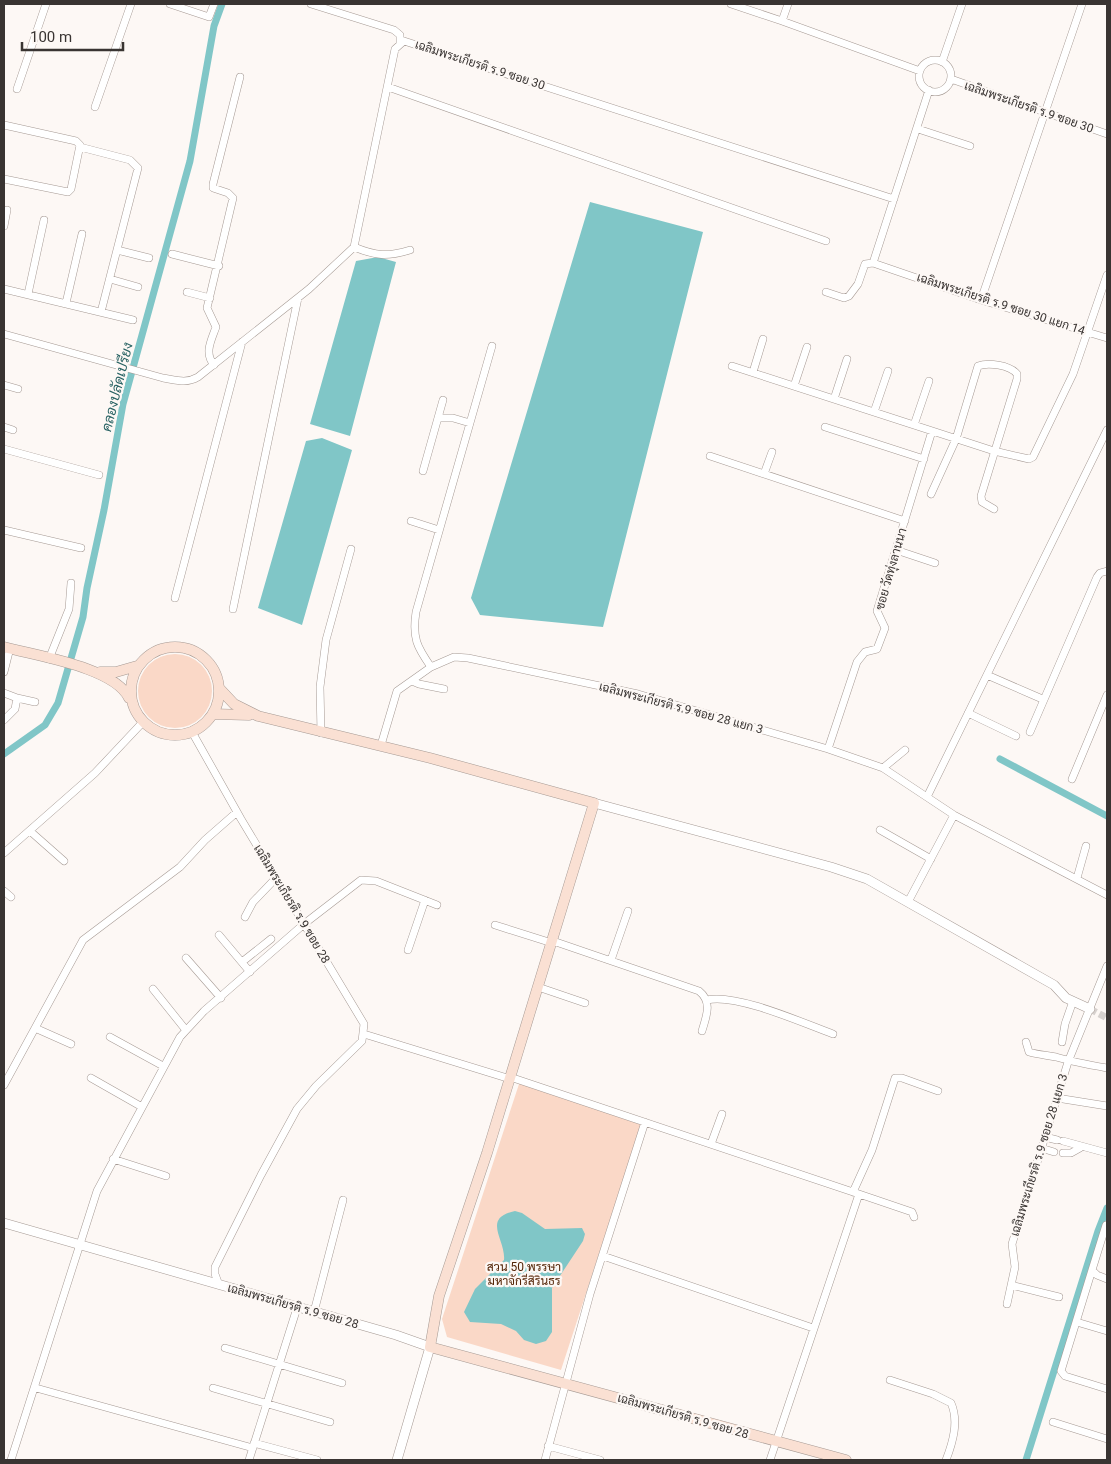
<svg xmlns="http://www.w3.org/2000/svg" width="1111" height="1464" font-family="Roboto,Sarabun,sans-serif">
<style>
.green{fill:#fad8c7}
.water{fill:#80c6c7}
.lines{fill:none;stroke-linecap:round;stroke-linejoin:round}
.canal{stroke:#80c6c7;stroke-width:7}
.minor-tunnel{stroke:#d6d1ce;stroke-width:7;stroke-dasharray:7 3.5;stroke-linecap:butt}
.minor-casing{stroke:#a69a94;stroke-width:8}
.tertiary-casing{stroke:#a69a94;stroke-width:10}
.secondary-casing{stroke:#a69a94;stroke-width:11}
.minor{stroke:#fff;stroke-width:7}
.tertiary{stroke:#fff;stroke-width:9}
.secondary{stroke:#fae0d3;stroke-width:10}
.labels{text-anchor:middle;stroke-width:4.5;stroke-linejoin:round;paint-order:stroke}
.street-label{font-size:12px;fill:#393432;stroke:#fdf8f5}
.park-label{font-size:12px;fill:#542507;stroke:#fdf8f5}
.water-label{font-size:14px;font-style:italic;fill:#286263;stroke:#fdf8f5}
</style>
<rect width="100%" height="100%" fill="#fdf8f5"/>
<path class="green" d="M138 691a37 37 0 1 1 74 0a37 37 0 1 1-74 0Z
M520,1081L642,1122L561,1370L447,1337L442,1319Z"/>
<path class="water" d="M590,202L703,232L603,627L480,615L471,598Z
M378,257L396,262L350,436L310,424L356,261Z
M322,438L352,450L302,625L258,608L306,441Z
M515,1211L522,1213L545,1229L582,1228L585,1234L583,1241L552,1288V1332L546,1341L536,1344L524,1340L516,1331L501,1324L470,1322L464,1312L475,1289L504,1260C506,1240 481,1218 515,1211Z"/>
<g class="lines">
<path class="canal" d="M4,754L45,725L58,703L83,617L87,588L104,510L123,404L190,161L214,26L222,4
M1000,759L1107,816
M1026,1460L1098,1231L1107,1208"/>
<path class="minor-tunnel" d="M1090,1009L1107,1018"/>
<defs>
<path id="minor" d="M170,4L209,17L214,4
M311,4L394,30L400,35V43
M731,4L782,21
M788,4L782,21L920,71
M919 76a16 16 0 1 1 32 0a16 16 0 1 1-32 0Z
M942,62L962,4
M951,79L1107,134
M388,87L826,241
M17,89L46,4
M929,90L873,263L981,300L1107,338
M95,107L131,4
M4,125L76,141L80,145L71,189L68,192L4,179
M918,129L970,146
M80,147L130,160L138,168L101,312
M4,226L7,210
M354,247C376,256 387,257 410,250
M117,250L149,258
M172,254L219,266
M110,279L138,287
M4,289L133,320
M187,292L210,298
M826,292L844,298L849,296L858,284L865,264L873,263
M28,294L44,220
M981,300L1082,4
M66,303L82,234
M4,334L163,378C176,380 186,384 198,377L309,289L354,247L395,49L404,41L894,199
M214,365C204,353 211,341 216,327L207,308L233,198L228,193L213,188V184L240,77
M732,366L994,451L1029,459L1033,457L1073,374L1107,275
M753,372L763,339
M4,385L18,389
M794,386L807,347
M834,399L847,359
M874,412L888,371
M438,418H453L470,423
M914,425L929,381
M4,427L13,430
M825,427L924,459
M4,449L99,475
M710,456L905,521
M423,471L443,400
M764,474L772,452
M931,494L956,439L978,366C988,362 1010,365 1017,374V379L981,496L982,502L994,509
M411,521L439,530
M4,530L81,548
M896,550L935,563
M175,598L242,342
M233,609L298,298
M49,659L69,609L71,583
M431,667C417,647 412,638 416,612L492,346
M4,672L10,648
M987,675L1040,698
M412,681L419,684L444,689
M4,693L17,698L15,709L4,720
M17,698L35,702
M968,713L1016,736
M192,732L241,819L364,1024L362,1041L316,1086L297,1109L261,1175L215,1267V1274L219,1285
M1030,732L1097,577L1100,573L1107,571
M321,733L320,687L326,640L351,549
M381,745L397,691L431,667L454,657L468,658L638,694L828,749L883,768L954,815L1107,895
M828,749L857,662L865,652L877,649L885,628L877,611L932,431
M883,768L905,750
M1072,779L1107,695
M927,797L1107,430
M880,830L931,859
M30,831L64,861
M4,853L95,773L143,722
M1077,878L1086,846
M4,891L11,897
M908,902L954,815
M245,917L253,902L276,878
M495,925L552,943
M219,935L250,972
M553,941L699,991C713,1002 706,1017 702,1031
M408,950L425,900
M186,958L221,998
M611,960L628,911
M242,962L271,939
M538,987L585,1003
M153,989L185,1029
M707,1000C736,993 803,1023 833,1034
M35,1028L71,1044
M364,1034L510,1079
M110,1037L163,1066
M1026,1042L1029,1052C1039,1055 1047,1055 1056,1057C1073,1062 1090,1065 1107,1068
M1062,1042L1065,1024L1073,1001
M510,1077L859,1194L770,1460
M91,1078L142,1107
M4,1085L83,940L180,867L205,840L237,812
M1057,1098L1107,1106
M1045,1137L1057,1140
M1063,1141L1107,1153
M711,1144L722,1114
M1041,1148L1054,1152
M1063,1153H1071L1080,1148
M113,1159L166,1176
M853,1192L872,1150L895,1078H902L938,1091
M859,1194L912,1212L914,1217
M1106,1225L1092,1270L1097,1275L1107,1279
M603,1256L813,1328
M1092,1270L1061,1371L1065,1376L1107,1389
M1011,1285L1059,1297
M1007,1304L1015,1267L1012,1244L1068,1062L1107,966
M314,1312L343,1200
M1080,1323L1107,1331
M225,1348L342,1383
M890,1380L933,1394L951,1403C959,1421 953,1442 946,1460
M36,1388L253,1448
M213,1388L330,1422
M1053,1422L1107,1439
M254,1443L317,1460
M548,1446L600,1460
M11,1460L97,1191L180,1037L204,1011L304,924L361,880L376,881L437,905
M249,1460L297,1308
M545,1460L590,1294L645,1122"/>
<path id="tertiary" d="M594,803L831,867L867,879L1054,985L1066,998L1090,1009
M4,1223L396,1335L430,1347L397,1460"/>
<path id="secondary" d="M131 691a44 44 0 1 1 88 0a44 44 0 1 1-88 0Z
M4,647C36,656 114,667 129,698
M100,672H116L137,666
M219,688L234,704L258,716L430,758L594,803L487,1153L439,1296L430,1347L846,1460
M213,714L249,715"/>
</defs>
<use href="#minor" class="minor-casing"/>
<use href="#tertiary" class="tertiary-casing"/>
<use href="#secondary" class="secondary-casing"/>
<use href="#minor" class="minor"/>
<use href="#tertiary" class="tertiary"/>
<use href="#secondary" class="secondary"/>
</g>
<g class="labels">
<g class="street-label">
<text transform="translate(480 65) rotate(18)" y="4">เฉลิมพระเกียรติ ร.9 ซอย 30</text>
<text transform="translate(1029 107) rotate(19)" y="4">เฉลิมพระเกียรติ ร.9 ซอย 30</text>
<text transform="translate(1001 304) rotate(18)" y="4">เฉลิมพระเกียรติ ร.9 ซอย 30 แยก 14</text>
<text transform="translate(891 569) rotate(-74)" y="4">ซอย วัดทุ่งลานนา</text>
<text transform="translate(681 708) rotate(15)" y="4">เฉลิมพระเกียรติ ร.9 ซอย 28 แยก 3</text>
<text transform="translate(292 904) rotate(59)" y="4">เฉลิมพระเกียรติ ร.9 ซอย 28</text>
<text transform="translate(1039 1155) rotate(-73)" y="4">เฉลิมพระเกียรติ ร.9 ซอย 28 แยก 3</text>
<text transform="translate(293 1306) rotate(16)" y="4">เฉลิมพระเกียรติ ร.9 ซอย 28</text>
<text transform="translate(683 1416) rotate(16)" y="4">เฉลิมพระเกียรติ ร.9 ซอย 28</text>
</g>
<g class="park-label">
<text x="524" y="1271">สวน 50 พรรษา<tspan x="524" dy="14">มหาจักรีสิรินธร</tspan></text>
</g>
<g class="water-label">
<text transform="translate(117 387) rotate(-76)" y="5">คลองปลัดเปรียง</text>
</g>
</g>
<rect width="1111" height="1464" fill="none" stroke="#393432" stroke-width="10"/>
<path d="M22 42v8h101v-8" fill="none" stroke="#393432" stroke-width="2.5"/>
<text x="30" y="42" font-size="15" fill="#393432" stroke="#fdf8f5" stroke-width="4" paint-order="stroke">100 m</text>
</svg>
